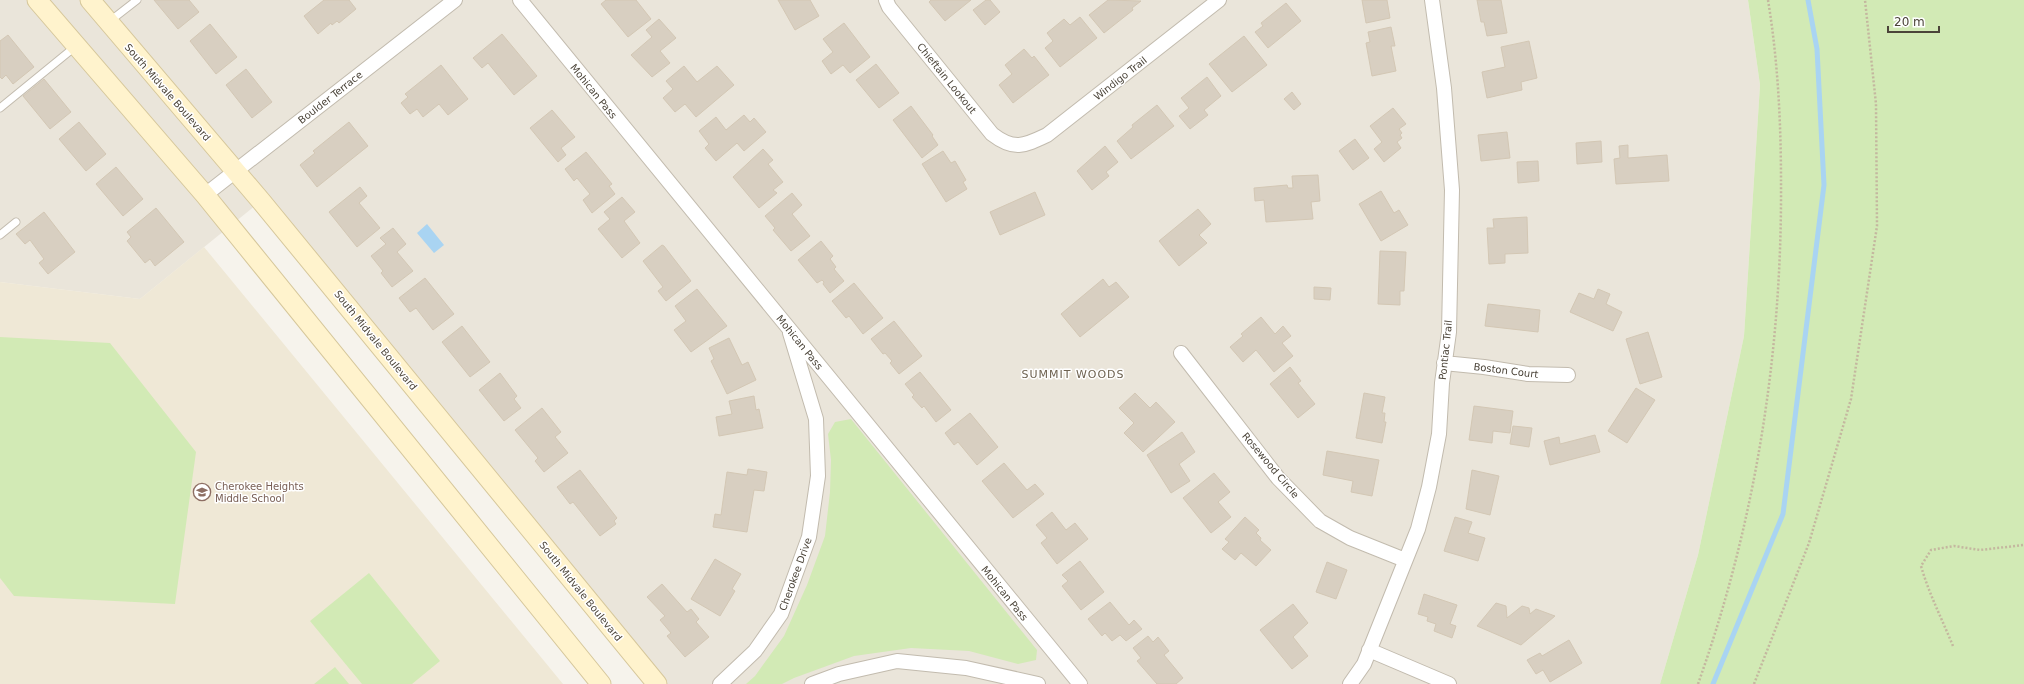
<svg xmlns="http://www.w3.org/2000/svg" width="2024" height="684" font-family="'DejaVu Sans',sans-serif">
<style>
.residential{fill:#eae5da}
.education{fill:#efe8d6}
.green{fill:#d2eab5}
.water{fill:#a9d4f2}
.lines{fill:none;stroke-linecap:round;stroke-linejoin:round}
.stream{stroke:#a9d4f2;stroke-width:5}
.building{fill:#d8cfc1;stroke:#d3c7b4}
.lane-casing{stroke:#c2bbae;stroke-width:9}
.street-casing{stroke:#c2bbae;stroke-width:16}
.secondary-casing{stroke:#d6c79b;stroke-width:21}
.path{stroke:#c4b79f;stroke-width:2.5;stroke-dasharray:2 2;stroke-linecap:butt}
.lane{stroke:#fff;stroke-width:7}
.street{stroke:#fff;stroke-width:14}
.secondary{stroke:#fff3cd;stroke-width:19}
.labels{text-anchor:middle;stroke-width:3;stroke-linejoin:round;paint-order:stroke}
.street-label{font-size:10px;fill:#4b4439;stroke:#fff}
.education-label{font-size:10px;fill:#785e54;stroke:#fff;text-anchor:start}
.neighbourhood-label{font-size:11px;letter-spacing:1px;fill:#6e6250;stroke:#fff}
</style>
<rect width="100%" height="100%" fill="#f6f3ec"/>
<path class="residential" d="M0,0H1748L1760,85L1744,336L1698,555L1660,684H657L261,201L140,299L0,282Z"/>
<path class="education" d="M204,247L563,684H0V282L140,299Z"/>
<path class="green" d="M1748,0H2024V684H1660L1698,555L1744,336L1760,85Z
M0,337L110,343L196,452L175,604L14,596L0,578Z
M851,419L1037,650L1036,660L1018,664L969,651L911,648L854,656L794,678L782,684H746L755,676L784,636L807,585L825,536L830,492L831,460L828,434L835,422Z
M369,573L440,661L412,684H362L310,621Z
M335,667L349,684H314Z"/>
<path class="water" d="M427,224L444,245L434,253L417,233Z"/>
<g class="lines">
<path class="stream" d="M1713,684L1783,514L1824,185L1817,49L1808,0"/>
</g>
<path class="building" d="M154,0H189L199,12L178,29Z
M324,0H349L356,9L339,23L337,21L332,25L331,23L318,34L304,16Z
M606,0H636L651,19L628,37L601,4Z
M778,0H810L819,16L795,30Z
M931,0H971L945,21L929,2Z
M986,0H990L1000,12L985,25L973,10Z
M1108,0L1141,1L1132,8L1133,10L1104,33L1089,15Z
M1362,0H1387L1390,18L1366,23Z
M1477,0H1501L1507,33L1487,36L1484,22H1481Z
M1286,3L1301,21L1268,48L1255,32L1263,26L1261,23Z
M1080,17L1097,38L1060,67L1045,48L1053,41L1047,33L1064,19L1070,25Z
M659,19L676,38L660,51L670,63L652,77L631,55L652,37L646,30Z
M844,23L870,57L850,73L843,65L831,74L822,61L833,52L823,39Z
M210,24L237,57L216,74L190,41Z
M1391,27L1395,46H1391L1396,71L1372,76L1366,43L1370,42L1368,32Z
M502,34L537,76L514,95L488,63L482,68L473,58Z
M8,35L34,67L13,84L6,75L2,79L0,77V41Z
M1244,36L1267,65L1232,92L1209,64Z
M1529,41L1537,78L1521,82L1522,90L1487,98L1482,72L1505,67L1501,47Z
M1024,49L1032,58L1034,56L1049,75L1013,103L999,85L1012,74L1005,65Z
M876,64L899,93L879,108L856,80Z
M441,65L468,99L448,115L439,104L423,117L417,109L410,114L401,103L408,97L405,94Z
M684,66L697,82L717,66L734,85L696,117L685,104L675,112L663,98L673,89L666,81Z
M246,69L272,102L252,118L226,85Z
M1207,77L1221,96L1204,110L1208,115L1190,129L1179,116L1189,108L1181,98Z
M44,79L71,112L50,129L23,96Z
M1292,92L1301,104L1294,110L1284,99Z
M1157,105L1174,126L1131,159L1117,141L1133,127L1132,125Z
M911,106L933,135L932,136L938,145L922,158L893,120Z
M1393,108L1406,124L1399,129L1402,133L1400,135L1402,138L1397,142L1401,148L1384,162L1374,149L1382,142L1370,126Z
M552,110L575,137L561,148L566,155L558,162L530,128Z
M744,115L750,122L754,118L766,132L744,151L737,143L716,161L705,148L709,144L699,131L716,117L726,130Z
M79,122L106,154L86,171L59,139Z
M349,122L368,146L317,187L300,165L315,153L313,151Z
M1507,132L1510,158L1481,161L1478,135Z
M1355,139L1369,158L1353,170L1339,151Z
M1601,141L1602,162L1577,164L1576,143Z
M1628,145V158L1667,155L1669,181L1616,184L1614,159L1620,158L1619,146Z
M1105,146L1118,162L1106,172L1109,176L1092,190L1077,171Z
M763,149L773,160L768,164L783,182L773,190L777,193L759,208L733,177Z
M943,151L951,163L955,161L966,180L963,182L967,189L946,202L922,164Z
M586,152L612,184L609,186L615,194L592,213L583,200L590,194L577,178L574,181L565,169Z
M1538,161L1539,181L1518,183L1517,162Z
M116,167L143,199L123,216L96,184Z
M1318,175L1320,201L1311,202L1313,219L1266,222L1264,200L1255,201L1254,188L1287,185L1288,188H1293L1292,176Z
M360,187L367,196L359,203L380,228L357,247L329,212Z
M1381,191L1394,213L1399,210L1408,225L1381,241L1359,204Z
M1035,192L1045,215L1000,235L990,212Z
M792,193L802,205L792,214L810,236L791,251L773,230L775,228L765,216Z
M622,197L635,212L624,221L640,243L622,258L598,229L610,219L604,212Z
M156,208L184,242L155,266L150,259L145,263L127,241L131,237L127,232Z
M1198,209L1211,224L1199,235L1207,243L1179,266L1159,241Z
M44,212L75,252L48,274L39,263L44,259L30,240L25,244L16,234Z
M1527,217L1528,253L1505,254V263L1489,264L1487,228H1494L1493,219Z
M393,228L406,244L397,252L413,271L392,287L381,273L383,271L371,256L386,244L380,238Z
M821,241L833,256L830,259L836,267L834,269L844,281L830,293L823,284L824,282L822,280L817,283L798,260Z
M662,245L664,246L691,281L666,301L658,291L663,287L643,261Z
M1380,251L1406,252L1404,291H1400V305L1378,304Z
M425,278L454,314L433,330L416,308L410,312L399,298Z
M1103,279L1109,287L1116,282L1129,297L1080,337L1061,314Z
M854,283L883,318L863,334L849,316L846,318L832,301Z
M1314,287L1331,288L1330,300L1314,299Z
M697,289L727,326L691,352L674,330L686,321L675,306Z
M1598,289L1610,294L1606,304L1622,312L1613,331L1570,312L1579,293L1594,299Z
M1488,304L1540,310L1538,332L1485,326Z
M1261,317L1275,334L1283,326L1291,336L1282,343L1293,356L1274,372L1256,350L1243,362L1230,347L1243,336L1241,334Z
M894,321L922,356L899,374L890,363L892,361L885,353L883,354L871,339Z
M462,326L490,362L470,377L442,342Z
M1648,332L1662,377L1640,384L1626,339Z
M729,338L742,365L748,362L756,380L727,394L711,361L714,359L709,348Z
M1290,367L1301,381L1298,383L1315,404L1298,418L1270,384Z
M920,372L951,410L936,422L924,406L922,408L912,397L914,395L905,384Z
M500,373L517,396L514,399L521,408L504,421L479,390Z
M1636,388L1655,400L1627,443L1608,431Z
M1135,393L1150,408L1156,402L1175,422L1143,452L1124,433L1134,423L1119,408Z
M1364,393L1385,397L1382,413H1385L1384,422H1386L1382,443L1356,438Z
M754,396L756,410L759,409L763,428L719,436L716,417L732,414L729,401Z
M1474,406L1513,411L1510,433L1493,431L1492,443L1469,440Z
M542,408L561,432L555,437L568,453L544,472L535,461L538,458L515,430Z
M970,413L998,447L977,465L958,442L954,445L945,433Z
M1513,426L1532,428L1529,447L1510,444Z
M1182,432L1195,452L1179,464L1190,481L1171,493L1147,455Z
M1595,435L1600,452L1550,465L1544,441L1559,437L1560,444Z
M1327,451L1379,460L1372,496L1351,492L1353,481L1323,475Z
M1004,463L1027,490L1035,484L1044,494L1013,518L982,481Z
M748,469L767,472L764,491L754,490L747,532L713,527L715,514L721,515L727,472L747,475Z
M580,470L617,518L614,521L616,524L600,536L573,502L570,504L557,487Z
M1472,470L1499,476L1490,515L1466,509Z
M1214,473L1230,492L1218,502L1231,517L1211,533L1183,498Z
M1052,512L1066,530L1075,523L1088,539L1057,564L1041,543L1047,538L1036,525Z
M1245,517L1259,530L1256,533L1261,538L1260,540L1271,550L1256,566L1241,553L1235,560L1222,549L1229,542L1225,539Z
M1455,517L1472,522L1468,533L1485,538L1478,561L1444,551Z
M715,559L741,574L732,589L735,591L720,616L691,599Z
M1080,561L1104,592L1081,610L1062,586L1068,581L1062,575Z
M1327,562L1347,570L1336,599L1316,592Z
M662,584L687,612L691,609L699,619L696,622L709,637L685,657L667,636L671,633L660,620L665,616L647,597Z
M1424,594L1457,605L1450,624L1456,626L1452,638L1434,631L1436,624L1427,621L1428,617L1418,614Z
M1110,602L1129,625L1134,620L1142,629L1126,641L1120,635L1112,641L1105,633L1102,636L1088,619Z
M1496,603L1506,606L1507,618L1522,606L1529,608L1530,614L1536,609L1555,616L1521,645L1477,626Z
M1293,604L1308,623L1293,637L1308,656L1292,669L1260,630Z
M1148,636L1153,642L1158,637L1169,651L1164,655L1183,678L1176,684H1157L1137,661L1141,658L1133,648Z
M1569,640L1582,663L1550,682L1543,670L1536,674L1527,660L1540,653L1542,656Z"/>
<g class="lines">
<defs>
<path id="lane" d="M110,21L137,0
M0,108L76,46
M0,235L16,222"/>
<path id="street" d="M520,0L1080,684
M886,0L889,7L992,134C1014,151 1024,146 1047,135L1219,0
M205,195L455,0
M1181,353L1278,478L1320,521L1350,538L1405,560
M1444,363L1484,367L1528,374L1568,375
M1369,650L1449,684
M720,684L755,651L781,614L809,537L818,476L816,419L790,333
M812,684L839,674L897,661L966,668L1038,684
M1350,684L1364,664L1418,529L1429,487L1439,434L1442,383L1449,332L1452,190L1444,88L1432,0"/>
<path id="secondary" d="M37,0L205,195L601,684
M90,0L261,201L657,684"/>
</defs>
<use href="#lane" class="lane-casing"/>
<use href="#street" class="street-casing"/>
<use href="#secondary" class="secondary-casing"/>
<path class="path" d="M1953,646C1942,619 1929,594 1921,566L1931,550L1954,546L1980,550L2024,545
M1698,684C1755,524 1782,354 1781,184C1781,123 1778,61 1768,0
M1754,684L1809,543L1851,399L1877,226L1876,104L1865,0"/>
<use href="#lane" class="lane"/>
<use href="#street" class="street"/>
<use href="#secondary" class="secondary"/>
</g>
<defs>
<symbol id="school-ring" viewBox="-11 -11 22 22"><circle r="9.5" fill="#fff" stroke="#8d6e63" stroke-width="1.5"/><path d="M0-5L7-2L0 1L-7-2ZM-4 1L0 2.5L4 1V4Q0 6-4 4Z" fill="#8d6e63"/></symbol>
</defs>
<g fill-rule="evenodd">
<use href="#school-ring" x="192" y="482" width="20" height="20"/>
</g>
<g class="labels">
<g class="street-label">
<text transform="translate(947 78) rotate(51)" y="4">Chieftain Lookout</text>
<text transform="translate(1120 78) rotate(-38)" y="4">Windigo Trail</text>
<text transform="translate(594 91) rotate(51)" y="4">Mohican Pass</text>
<text transform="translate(168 92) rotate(49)" y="4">South Midvale Boulevard</text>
<text transform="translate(330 97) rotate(-38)" y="4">Boulder Terrace</text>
<text transform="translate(376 340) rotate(51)" y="4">South Midvale Boulevard</text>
<text transform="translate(800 342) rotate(51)" y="4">Mohican Pass</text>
<text transform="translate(1445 350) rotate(-84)" y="4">Pontiac Trail</text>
<text transform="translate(1506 370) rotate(7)" y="4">Boston Court</text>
<text transform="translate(1271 465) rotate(50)" y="4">Rosewood Circle</text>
<text transform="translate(795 574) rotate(-70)" y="4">Cherokee Drive</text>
<text transform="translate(581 591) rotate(51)" y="4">South Midvale Boulevard</text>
<text transform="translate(1005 593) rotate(51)" y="4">Mohican Pass</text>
</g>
<g class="education-label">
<text x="215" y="490">Cherokee Heights<tspan x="215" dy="12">Middle School</tspan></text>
</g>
<g class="neighbourhood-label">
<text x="1073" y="378">SUMMIT WOODS</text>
</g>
</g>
<path d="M1888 26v6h51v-6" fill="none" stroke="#4b4439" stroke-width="2"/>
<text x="1894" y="26" font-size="12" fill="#4b4439" stroke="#ffffff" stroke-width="3" paint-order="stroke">20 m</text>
</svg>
